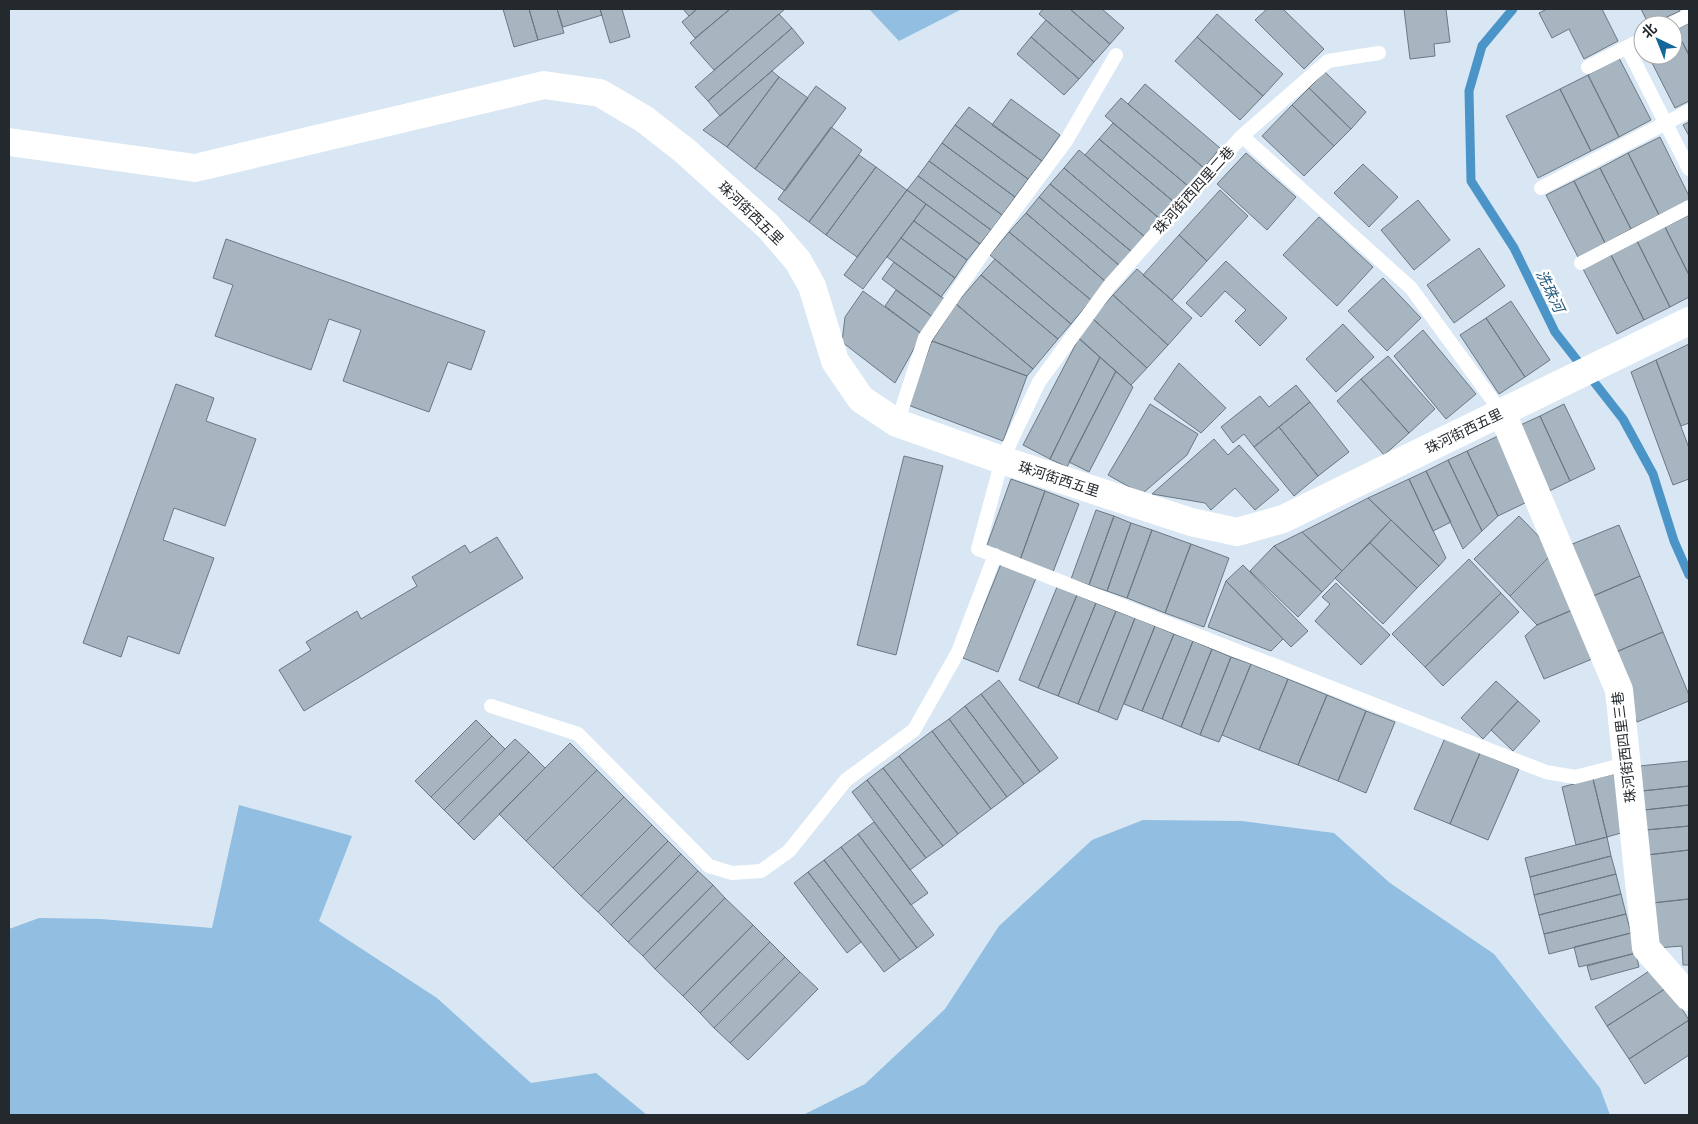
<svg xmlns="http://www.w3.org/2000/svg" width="1698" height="1124" font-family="'Roboto Condensed','Noto Sans SC',sans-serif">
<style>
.green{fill:#91bee1}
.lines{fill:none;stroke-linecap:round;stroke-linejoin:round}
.stream{stroke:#4a94c8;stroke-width:9}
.building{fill:#a6b5c0;stroke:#6b7883}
.service{stroke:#fff;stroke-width:14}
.minor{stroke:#fff;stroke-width:28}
.labels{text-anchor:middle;stroke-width:5;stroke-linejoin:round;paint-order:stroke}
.street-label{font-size:14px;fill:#24292e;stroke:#fff}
.water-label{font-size:15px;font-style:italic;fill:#22587c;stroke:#fff}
</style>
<rect width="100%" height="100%" fill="#d8e7f3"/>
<path class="green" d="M869,9H962L899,41Z
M239,805L352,836L319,921L437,998L531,1083L596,1073L647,1115H9V929L39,918L101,919L212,928Z
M1143,820L1242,821L1334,833L1390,883L1494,954L1600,1088L1610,1115H803L865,1084L945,1009L999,926L1092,840Z"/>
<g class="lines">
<path class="stream" d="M1513,9L1482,46L1469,91L1471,181L1514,248L1555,332L1623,419L1653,474L1674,541L1689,575"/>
</g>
<path class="building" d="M503,9H529L538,40L514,47Z
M529,9H557L564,33L538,40Z
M557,9H600L602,15L563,27Z
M600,9H622L630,37L610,43Z
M683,9H697L689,16Z
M697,9H730L695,38L682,22Z
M730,9H785L714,70L690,43Z
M1043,9H1070L1110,44L1094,62L1039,14Z
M1070,9H1102L1124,28L1110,44Z
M1267,9H1283L1324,49L1304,69L1255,20Z
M1404,9H1446L1450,42L1434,44L1435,56L1410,59Z
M1547,9H1602L1618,41L1584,59L1569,29L1552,38L1539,13Z
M1641,9H1679L1680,11L1649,25Z
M779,14L792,28L708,101L695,87Z
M1217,14L1283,74L1263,96L1197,37Z
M1046,20L1094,62L1079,79L1031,37Z
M1689,23V55L1676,30Z
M792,28L804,43L720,116L708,101Z
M1676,30L1689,55V101L1675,108L1648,55H1673V31Z
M1031,37L1079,79L1064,95L1017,54Z
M1197,37L1263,96L1240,120L1175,61Z
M1619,58L1651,120L1619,137L1588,75Z
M772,71L779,77L727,147L703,130Z
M1325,72L1366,112L1351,129L1309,88Z
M1588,75L1619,137L1591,151L1560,89Z
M779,77L808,98L755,169L727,147Z
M1145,84L1220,148L1204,168L1128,104Z
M816,86L846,108L785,191L755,169Z
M1309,88L1351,129L1334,146L1292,105Z
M1560,89L1591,151L1538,178L1506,116Z
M1121,98L1204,168L1188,186L1105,116Z
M1011,99L1060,135L1042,161L992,125Z
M1292,105L1334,146L1304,176L1262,136Z
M969,107L1042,161L1028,179L955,125Z
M1689,122V136L1683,125Z
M1113,123L1188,186L1174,202L1099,139Z
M955,125L1028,179L1015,197L942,143Z
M831,127L862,150L809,222L778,199Z
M1660,137L1689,196V200L1659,215L1628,153Z
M1099,139L1174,202L1160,219L1085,155Z
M942,143L1015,197L1002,215L929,161Z
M1079,150L1160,219L1145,237L1064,168Z
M1246,153L1296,197L1267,230L1217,184Z
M1628,153L1659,215L1631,229L1600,168Z
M859,155L876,167L826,235L809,222Z
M929,161L1002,215L991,230L918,176Z
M1363,164L1398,197L1369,227L1334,193Z
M876,167L907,190L857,257L826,235Z
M1064,168L1145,237L1132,252L1050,184Z
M1600,168L1631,229L1605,243L1574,181Z
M918,176L991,230L980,244L907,190Z
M1574,181L1605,243L1578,257L1546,195Z
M1050,184L1132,252L1120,266L1039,197Z
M907,190L926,204L863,289L844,275Z
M1220,190L1248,216L1207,261L1179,235Z
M1039,197L1120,266L1106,282L1026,213Z
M1418,200L1450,240L1414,270L1381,230Z
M926,204L980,244L967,260L914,221Z
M1026,213L1106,282L1091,300L1009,232Z
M1689,215V275L1665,227Z
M1319,217L1373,267L1337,306L1283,255Z
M914,221L967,260L955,278L901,238Z
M1665,227L1689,275V297L1670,307L1637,241Z
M1009,232L1091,300L1071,324L990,255Z
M1179,235L1207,261L1172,300L1143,275Z
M901,238L955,278L941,297L887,257Z
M226,239L485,331L471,370L448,362L429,412L343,381L361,330L329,319L311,370L215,336L233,285L213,278Z
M1637,241L1670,307L1644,320L1611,255Z
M1479,248L1505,286L1454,323L1427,285Z
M1611,255L1644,320L1617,334L1583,269Z
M995,259L1071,324L1058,339L981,275Z
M1226,261L1287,318L1260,346L1235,321L1246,310L1225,291L1201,317L1186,303Z
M894,262L947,301L934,318L882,279Z
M1137,269L1192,318L1168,345L1113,295Z
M981,275L1058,339L1033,369L956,304Z
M1383,278L1421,318L1387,351L1348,311Z
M896,290L934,318L922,334L885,306Z
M863,291L922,334L895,383L842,342L845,317Z
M1113,295L1168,345L1147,368L1092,318Z
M1511,301L1550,360L1525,377L1486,318Z
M956,304L1033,369L1027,376L932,341Z
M1092,318L1147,368L1131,385L1076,336Z
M1486,318L1525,377L1499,394L1460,335Z
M1343,324L1374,357L1336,392L1306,359Z
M1423,330L1476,394L1446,419L1394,356Z
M1079,338L1100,357L1050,459L1023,445Z
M932,341L1027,376L1003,441L908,405Z
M1689,344V423L1681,426L1656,360Z
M1388,356L1435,409L1409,433L1361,379Z
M1100,357L1116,371L1067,467L1050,459Z
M1656,360L1689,448V479L1673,485L1631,372Z
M1179,363L1226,408L1201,433L1154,399Z
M1116,371L1133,387L1089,472L1069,462Z
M1361,379L1409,433L1384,455L1337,401Z
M176,384L214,398L206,421L256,439L225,526L174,508L163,540L214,558L179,654L128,636L121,657L83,643Z
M1296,385L1310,402L1254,447L1244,434L1233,443L1221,427L1260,396L1269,407Z
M1310,402L1349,452L1318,476L1279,427Z
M1150,404L1198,434L1187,455L1142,494L1108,475Z
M1564,404L1595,469L1570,481L1540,416Z
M1540,416L1570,481L1545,493L1514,428Z
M1279,427L1318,476L1294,496L1254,447Z
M1500,435L1531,500L1498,516L1467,451Z
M1214,439L1228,455L1239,445L1279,490L1255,510L1235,488L1211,510L1205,503L1152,494Z
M1467,451L1498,516L1482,531L1448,460Z
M904,456L943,466L896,655L857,645Z
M1448,460L1482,531L1463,549L1426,471Z
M1426,471L1451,522L1433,531L1409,479Z
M1011,479L1045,491L1020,560L986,548Z
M1409,479L1446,558L1439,566L1368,498Z
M1045,491L1079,504L1053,572L1020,560Z
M1368,498L1391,520L1342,571L1302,532Z
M1096,510L1114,516L1089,585L1071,579Z
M1114,516L1131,523L1107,591L1089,585Z
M1519,516L1554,552L1510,596L1474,559Z
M1391,520L1439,566L1417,588L1370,543Z
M1131,523L1152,530L1127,598L1107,591Z
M1619,525L1640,576L1586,599L1565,547Z
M1152,530L1191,544L1165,613L1127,598Z
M1302,532L1342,571L1322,592L1274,546Z
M497,537L523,578L304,711L279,670L311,650L306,642L357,611L361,619L417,586L412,577L465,545L470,553Z
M1370,543L1417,588L1383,624L1335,578Z
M1191,544L1229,558L1204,627L1165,613Z
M1274,546L1322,592L1298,617L1250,571Z
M1554,552L1577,608L1537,625L1510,596Z
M1469,559L1501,593L1425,667L1392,634Z
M1001,564L1036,578L998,672L963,658Z
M1243,565L1308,631L1291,647L1226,581Z
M1640,576L1663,632L1609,655L1586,599Z
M1226,581L1283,639L1271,651L1208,627Z
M1336,583L1390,635L1361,665L1315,621L1330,604L1322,597Z
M1057,587L1077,595L1038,688L1019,680Z
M1501,593L1519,612L1443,686L1425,667Z
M1077,595L1096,603L1058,696L1038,688Z
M1096,603L1116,611L1078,704L1058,696Z
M1577,608L1597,657L1544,679L1525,636L1537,625Z
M1116,611L1135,618L1098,712L1078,704Z
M1135,618L1155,626L1117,720L1098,712Z
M1155,626L1174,634L1142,711L1124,704Z
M1663,632L1689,695V701L1637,722L1609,655Z
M1174,634L1193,641L1162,719L1142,711Z
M1193,641L1212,649L1181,727L1162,719Z
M1212,649L1231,657L1200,735L1181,727Z
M1231,657L1251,664L1219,742L1200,735Z
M1251,664L1288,679L1259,750L1222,735Z
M1288,679L1327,695L1298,765L1259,750Z
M999,680L1058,758L1040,772L981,694Z
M1496,681L1518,701L1483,739L1461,718Z
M981,694L1040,772L1024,784L965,706Z
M1327,695L1366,711L1338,781L1298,765Z
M1518,701L1540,721L1513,751L1491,730Z
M965,706L1024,784L1007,797L949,719Z
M1366,711L1395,722L1366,793L1338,781Z
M949,719L1007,797L991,809L932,731Z
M476,720L492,736L431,797L415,781Z
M932,731L991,809L958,834L899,756Z
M492,736L505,749L444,810L431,797Z
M1445,738L1480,753L1450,824L1414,809Z
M515,739L529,752L458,824L444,810Z
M570,743L597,770L526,841L499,814Z
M529,752L545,768L474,840L458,824Z
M1480,753L1519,769L1488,840L1450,824Z
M899,756L958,834L943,846L883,768Z
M1689,761V786L1642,791L1639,766Z
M883,768L943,846L926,858L867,780Z
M597,770L624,797L553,868L526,841Z
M1614,774L1628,831L1607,837L1593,779Z
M1593,779L1607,837L1576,845L1562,787Z
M867,780L926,858L910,870L852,792Z
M1689,786V805L1644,810L1642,791Z
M624,797L652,825L581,896L553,868Z
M1689,805V826L1646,830L1644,810Z
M874,822L928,893L911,905L858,834Z
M652,825L668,841L598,912L581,896Z
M1689,826V850L1647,855L1646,830Z
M858,834L934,935L917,948L841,847Z
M1607,837L1611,856L1530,877L1525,858Z
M668,841L681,854L611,925L598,912Z
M841,847L917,948L900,960L824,860Z
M1689,850V899L1652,903L1647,855Z
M681,854L698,871L628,942L611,925Z
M1611,856L1616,874L1534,895L1530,877Z
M824,860L900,960L884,972L808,872Z
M698,871L713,885L643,956L628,942Z
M808,872L861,942L847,953L794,883Z
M1616,874L1621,894L1539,915L1534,895Z
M713,885L725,898L655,969L643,956Z
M1621,894L1626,914L1544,934L1539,915Z
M725,898L753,925L683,996L655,969Z
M1689,899V965H1683L1682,946L1657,948L1652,903Z
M1626,914L1631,933L1549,954L1544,934Z
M753,925L770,942L700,1013L683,996Z
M1631,933L1636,953L1579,967L1574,947Z
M770,942L785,957L714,1028L700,1013Z
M1636,953L1639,967L1591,980L1587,966Z
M785,957L800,972L730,1043L714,1028Z
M1655,967L1668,987L1607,1026L1595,1007Z
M800,972L818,989L748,1060L730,1043Z
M1668,987L1689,1020L1629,1059L1607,1026Z
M1689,1020V1055L1645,1084L1629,1059Z"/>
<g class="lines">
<path class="service" d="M1670,25L1689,15
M1627,47L1689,169
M1588,67L1643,39
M1242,136L1328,61L1379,53
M1541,188L1689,111
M1581,263L1689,207
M1502,413L1411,288L1242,136L1110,285L1039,382L1002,460L978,549L1546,772L1575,777L1626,764
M897,423L925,338L985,250L1066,141L1116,55
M491,706L578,734L709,866L732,873L761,871L789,851L846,780L914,730L958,652L995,555"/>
<path class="minor" d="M9,142L195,168L544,85L600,93L644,119L685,151L768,226L798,261L812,286L835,361L861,399L897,423L1002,460L1191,522L1237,532L1283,519L1689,321
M1502,413L1619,690L1646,948L1689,997"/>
</g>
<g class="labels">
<g class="street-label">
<text transform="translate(1194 190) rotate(-48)" y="5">珠河街西四里二巷</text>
<text transform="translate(751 213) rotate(44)" y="5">珠河街西五里</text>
<text transform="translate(1464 431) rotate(-26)" y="5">珠河街西五里</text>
<text transform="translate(1059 479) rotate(18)" y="5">珠河街西五里</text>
<text transform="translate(1624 747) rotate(-97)" y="5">珠河街西四里三巷</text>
</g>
<g class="water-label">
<text transform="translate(1550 291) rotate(64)" y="5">洗珠河</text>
</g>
</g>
<rect width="1698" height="1124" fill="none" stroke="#24292e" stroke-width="20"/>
<g transform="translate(1658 40) rotate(317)"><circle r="24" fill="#ffffff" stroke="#a7a9ab"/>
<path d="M0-4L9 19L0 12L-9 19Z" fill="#166799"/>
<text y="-8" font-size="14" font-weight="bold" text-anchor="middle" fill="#24292e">北</text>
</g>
</svg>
